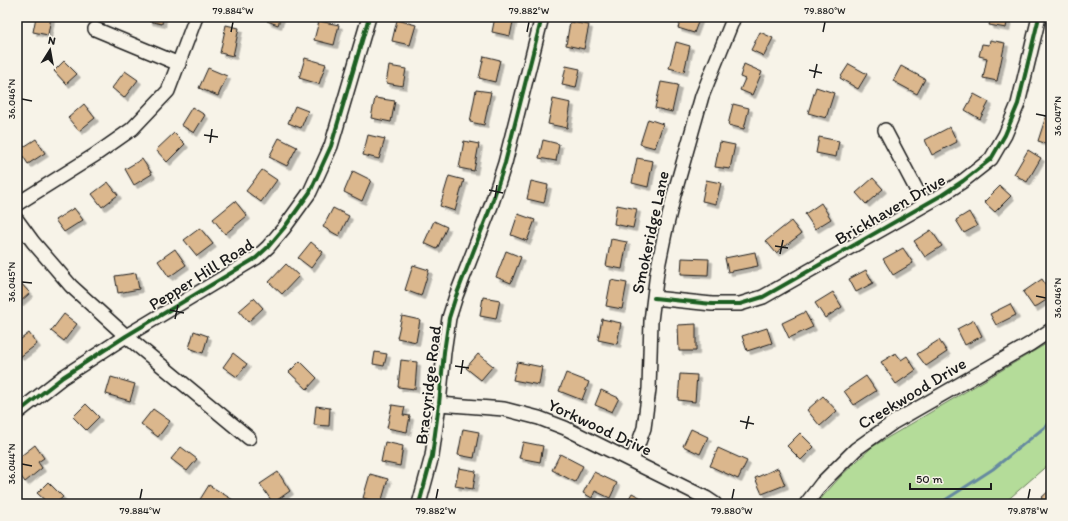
<svg xmlns="http://www.w3.org/2000/svg" width="1068" height="521" font-family="Itim,sans-serif">
<style>
.green{fill:#b4dc99;stroke:#687c5a}
.lines{fill:none;stroke-linecap:round;stroke-linejoin:round}
.stream{stroke:#668aa0;stroke-width:3}
.building{fill:#dbb78d;stroke:#1c1c1c;filter:url(#shadow)}
.street-casing{stroke:#1c1c1c;stroke-width:16}
.street{stroke:#f7f3e8;stroke-width:13}
.cycleway-casing{stroke:#f7f3e8;stroke-width:6}
.cycleway{stroke:#1b5e20;stroke-width:4}
.ticks{fill:none;stroke:#1c1c1c;stroke-width:1.5}
.labels{text-anchor:middle;stroke-width:3.5;stroke-linejoin:round;paint-order:stroke}
.street-label{font-size:17px;fill:#1c1c1c;stroke:#f7f3e8}
.neatline{fill:none;stroke:#1c1c1c;stroke-width:1.5}
.ticks-label{font-size:10px;text-anchor:middle;fill:#1c1c1c}
</style>
<defs>
<filter id="shadow"><feDropShadow dx="3.5" dy="3.5" stdDeviation="0" flood-color="#0004"/></filter>
</defs>
<rect width="100%" height="100%" fill="#f7f3e8"/>
<filter id="ink" filterUnits="userSpaceOnUse"><feTurbulence type="fractalNoise" baseFrequency=".025" numOctaves="2"/><feDisplacementMap in="SourceGraphic" scale="8" xChannelSelector="R" yChannelSelector="G"/><feConvolveMatrix kernelMatrix="1 2 1 2 8 2 1 2 1" color-interpolation-filters="sRGB"/></filter>
<g filter="url(#ink)">
<path class="green" d="M1051,341V462L1003,504H816L841,476L872,447Z"/>
<g class="lines">
<path class="stream" d="M939,504L993,469L1051,422"/>
</g>
<path class="building" d="M36,17H51L48,35L33,32Z
M150,17H163L162,24L149,21Z
M269,17H281L278,25L267,21Z
M495,17H514L510,36L492,32Z
M682,17H700L694,33L678,28Z
M991,17H1008L1006,28L989,25Z
M397,20L416,25L410,45L392,41Z
M319,21L339,25L334,45L314,40Z
M570,22L589,25L584,49L566,45Z
M226,25L239,28L233,56L220,53Z
M760,32L773,38L764,56L751,50Z
M990,40L1005,43L997,81L983,78L987,58L979,56L982,44L989,45Z
M676,42L690,46L684,72L669,68Z
M484,56L500,60L495,82L479,78Z
M305,58L326,64L319,84L299,78Z
M64,61L77,74L66,84L54,71Z
M744,64L762,72L752,95L740,90L745,79L740,77Z
M849,64L867,74L858,89L840,78Z
M389,66L406,69L403,86L386,83Z
M566,66L580,69L576,88L562,85Z
M901,66L925,79L917,94L893,81Z
M208,68L227,76L218,96L199,88Z
M125,71L138,80L124,98L112,88Z
M661,82L678,85L672,112L655,108Z
M816,87L834,93L826,118L808,113Z
M476,90L491,92L484,125L470,122Z
M974,94L989,102L980,119L965,110Z
M375,98L395,101L391,122L371,118Z
M553,99L571,103L567,128L548,124Z
M84,104L95,118L79,131L68,118Z
M733,104L749,108L744,129L728,125Z
M295,106L308,111L301,128L288,123Z
M192,107L205,115L194,133L181,125Z
M1046,116L1051,118V145L1038,141Z
M648,119L663,124L655,148L640,144Z
M950,127L957,142L932,155L925,140Z
M174,133L185,144L167,162L156,150Z
M368,135L385,139L379,159L363,155Z
M819,137L839,141L836,157L816,153Z
M279,138L297,147L287,166L269,157Z
M36,139L45,153L28,164L19,150Z
M543,140L559,144L556,161L539,158Z
M464,141L479,144L474,171L459,168Z
M720,142L735,145L730,169L715,167Z
M1028,150L1041,158L1027,182L1014,174Z
M637,158L653,161L648,187L632,183Z
M142,159L152,174L134,185L125,169Z
M262,170L277,180L261,202L246,191Z
M353,171L371,180L362,201L344,192Z
M449,176L464,180L455,211L440,206Z
M873,178L883,189L866,204L856,193Z
M706,180L721,183L716,204L702,201Z
M531,181L548,185L544,203L527,199Z
M108,182L118,195L102,207L92,194Z
M1000,186L1011,196L995,212L984,202Z
M235,201L247,216L225,234L213,219Z
M821,203L831,219L815,229L805,214Z
M617,205L637,209L633,228L614,224Z
M74,208L83,220L64,232L55,220Z
M333,208L349,216L339,236L323,227Z
M969,212L977,226L964,233L956,220Z
M518,214L535,220L527,241L511,235Z
M434,221L447,227L437,249L424,243Z
M791,221L801,234L776,253L766,241Z
M200,228L213,244L197,256L184,240Z
M931,230L942,246L925,257L914,241Z
M611,239L627,242L622,269L606,266Z
M311,242L323,252L311,268L298,258Z
M903,248L913,263L893,275L883,259Z
M175,249L186,265L169,277L158,261Z
M506,251L521,257L511,283L496,277Z
M755,252L758,266L728,272L725,258Z
M682,258L709,259L708,275L681,274Z
M286,264L299,276L282,294L269,282Z
M413,265L429,270L421,296L405,290Z
M866,270L873,283L856,292L849,279Z
M136,273L139,289L118,293L115,276Z
M17,279L30,293L19,303L17,300Z
M1042,279L1051,293V297L1034,308L1023,292Z
M611,280L627,283L622,309L606,306Z
M833,292L842,307L825,318L815,303Z
M483,297L500,300L496,319L480,316Z
M254,298L263,308L248,322L239,311Z
M1010,304L1016,315L996,325L990,314Z
M805,312L813,327L789,338L782,323Z
M64,314L77,324L64,341L51,331Z
M402,316L420,320L416,342L397,338Z
M602,319L621,323L617,344L598,340Z
M974,320L982,336L965,345L957,329Z
M696,324V351H679L678,325Z
M767,328L772,343L747,351L742,336Z
M194,331L208,336L203,353L189,348Z
M29,333L37,344L20,357L17,353V342Z
M939,340L947,352L926,366L917,354Z
M375,352L387,354L384,366L373,364Z
M233,353L247,364L237,377L223,367Z
M896,353L901,360L907,356L916,370L896,384L881,362Z
M478,354L493,366L481,380L466,368Z
M401,360L417,362L415,389L398,387Z
M300,361L317,378L307,389L289,372Z
M517,362L542,367L539,385L513,380Z
M566,373L589,382L582,400L559,391Z
M680,374L697,375L695,402L678,400Z
M866,376L876,391L854,405L844,391Z
M111,377L135,384L130,401L106,394Z
M601,390L619,398L612,412L595,405Z
M823,396L837,411L820,426L807,410Z
M86,404L99,417L86,430L73,417Z
M392,405L405,407L403,415L410,416L407,432L387,428Z
M316,406L330,408L329,426L314,425Z
M153,409L170,421L158,437L141,424Z
M463,429L479,432L474,458L458,455Z
M691,429L708,437L700,454L683,446Z
M800,433L814,447L801,460L787,446Z
M385,442L403,446L400,466L381,462Z
M523,442L543,446L540,462L519,458Z
M35,445L44,458L38,462L42,468L25,482L17,471V459Z
M181,447L197,459L187,471L171,459Z
M718,448L747,461L738,479L710,466Z
M560,454L583,466L575,482L552,470Z
M459,468L476,471L473,489L455,486Z
M778,468L785,485L762,494L755,478Z
M278,472L290,491L273,503L260,484Z
M594,472L617,483L610,498L595,491L592,498L583,493Z
M370,474L388,479L381,503L363,498Z
M48,482L63,497L55,504H49L37,493Z
M209,485L233,500L230,504H203L199,501Z
M1051,489V504H1047L1041,498Z
M632,493L653,504H626Z"/>
<g class="lines">
<defs>
<path id="street" d="M95,29L179,64
M885,130L924,204
M17,204L95,155L132,129L168,91L196,17
M17,220L33,242L71,286L126,336L249,438
M654,298L712,304H740L763,297L942,195L963,181L991,159L1005,135L1018,104L1039,17
M439,404L504,409L539,418L565,428L706,498L715,504
M17,413L63,377L126,336L256,258L268,247L284,228L310,192L331,146L369,17
M632,461L644,428L649,389L651,321L657,272L665,233L674,195L702,96L734,17
M419,504L432,456L439,404L444,352L449,318L456,296L491,206L505,163L542,17
M806,504L822,483L856,449L894,422L1030,344L1051,330"/>
</defs>
<use href="#street" class="street-casing"/>
<use href="#street" class="street"/>
<defs>
<path id="cycleway" d="M654,298L712,304H740L763,297L942,195L963,181L991,159L1005,135L1018,104L1039,17
M17,413L63,377L126,336L256,258L268,247L284,228L310,192L331,146L369,17
M419,504L432,456L439,404L444,352L449,318L456,296L491,206L505,163L542,17"/>
</defs>
<use href="#cycleway" class="cycleway-casing"/>
<use href="#cycleway" class="cycleway"/>
</g>
</g>
<path class="ticks" d="M231,32L233,22M527,32L529,22M823,32L825,22M809,70L822,73M814,78L817,64M22,99L32,101M1036,114L1046,116M204,135L218,137M210,143L212,129M489,190L503,193M495,198L497,185M775,246L788,248M780,254L783,240M22,282L32,283M1036,296L1046,298M170,310L184,313M175,319L178,305M455,366L469,368M461,374L463,360M740,421L754,424M746,429L749,416M22,464L32,466M140,499L142,489M436,499L438,489M732,499L734,489M1028,499L1030,489"/>
<g class="labels">
<g class="street-label">
<text transform="translate(890 209) rotate(-30)" y="6">Brickhaven Drive</text>
<text transform="translate(650 232) rotate(-78)" y="6">Smokeridge Lane</text>
<text transform="translate(201 274) rotate(-32)" y="6">Pepper Hill Road</text>
<text transform="translate(428 385) rotate(-83)" y="6">Bracyridge Road</text>
<text transform="translate(912 393) rotate(-31)" y="6">Creekwood Drive</text>
<text transform="translate(600 427) rotate(25)" y="6">Yorkwood Drive</text>
</g>
</g>
<rect width="1068" height="521" fill="none" stroke="#f7f3e8" stroke-width="44"/>
<g transform="translate(50 50) rotate(11)" stroke="#f7f3e8" stroke-width="3" paint-order="stroke">
<path d="M0-3L7 15L0 10L-7 15Z" fill="#1c1c1c"/>
<text y="-6" font-size="11" font-weight="bold" text-anchor="middle" fill="#1c1c1c">N</text>
</g>
<path d="M910 483v6h81v-6" fill="none" stroke="#1c1c1c" stroke-width="2"/>
<text x="916" y="483" font-size="12" fill="#1c1c1c" stroke="#f7f3e8" stroke-width="3" paint-order="stroke">50 m</text>
<rect x="22" y="22" width="1024" height="477" class="neatline"/>
<g class="ticks-label">
<text x="233" y="14">79.884°W</text>
<text x="529" y="14">79.882°W</text>
<text x="825" y="14">79.880°W</text>
<text transform="translate(11 99) rotate(-90)" y="4">36.046°N</text>
<text transform="translate(1057 116) rotate(-90)" y="4">36.047°N</text>
<text transform="translate(11 282) rotate(-90)" y="4">36.045°N</text>
<text transform="translate(1057 298) rotate(-90)" y="4">36.046°N</text>
<text transform="translate(11 464) rotate(-90)" y="4">36.044°N</text>
<text x="140" y="514">79.884°W</text>
<text x="436" y="514">79.882°W</text>
<text x="732" y="514">79.880°W</text>
<text x="1028" y="514">79.878°W</text>
</g>
</svg>
